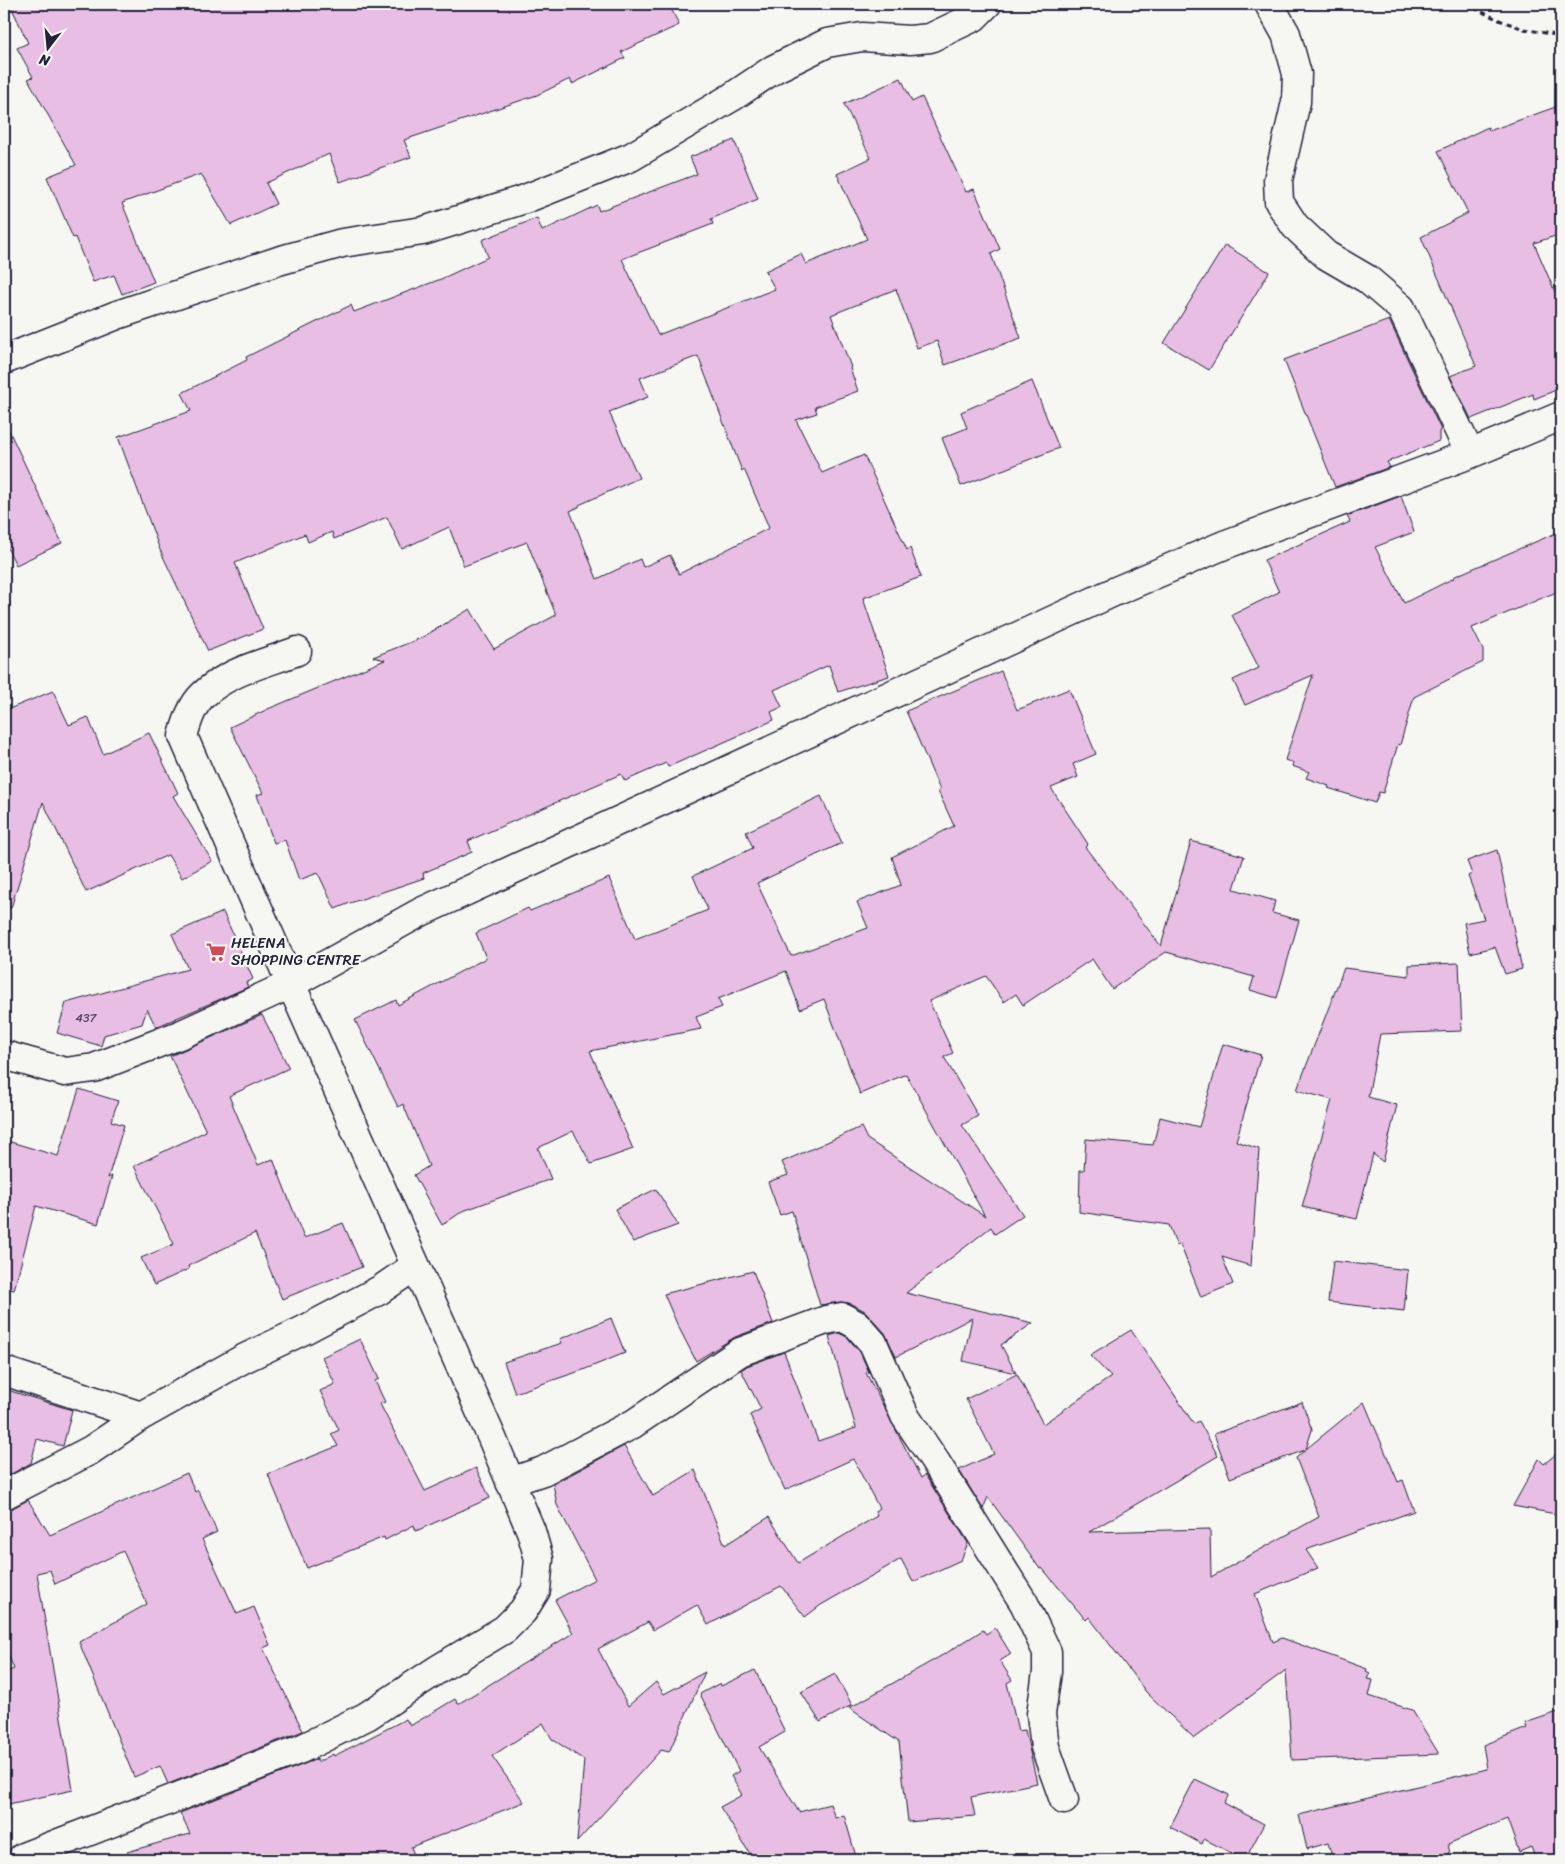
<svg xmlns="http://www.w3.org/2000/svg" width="1565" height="1864" font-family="Sriracha,sans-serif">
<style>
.building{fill:#e9bee4;stroke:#22223b;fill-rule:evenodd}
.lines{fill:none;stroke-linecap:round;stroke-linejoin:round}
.minor-casing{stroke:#22223b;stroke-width:31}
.path{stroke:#22223b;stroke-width:3;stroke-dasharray:5 4;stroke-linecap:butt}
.minor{stroke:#f6f6f2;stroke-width:28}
.labels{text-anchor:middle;stroke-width:4.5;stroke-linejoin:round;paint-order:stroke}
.number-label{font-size:12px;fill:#544965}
.poi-label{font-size:15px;fill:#22223b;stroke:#f6f6f2;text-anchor:start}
</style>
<rect width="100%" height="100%" fill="#f6f6f2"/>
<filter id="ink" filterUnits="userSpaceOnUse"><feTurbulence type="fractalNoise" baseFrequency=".02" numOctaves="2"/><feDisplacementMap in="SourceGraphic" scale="10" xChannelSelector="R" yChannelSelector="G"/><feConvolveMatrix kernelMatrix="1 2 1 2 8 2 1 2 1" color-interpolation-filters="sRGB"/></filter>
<g filter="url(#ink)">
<path class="building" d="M10,4H669L679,25L621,52L625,58L572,84L570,79L537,95L404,140L411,157L340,182L329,154L266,183L276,204L231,225L201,174L122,203L154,282L122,294L114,275L93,282L75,237L73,238L47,177L76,165L28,79L33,77L17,48L28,43Z
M901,78L912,102L922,97L966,192L974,189L1000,249L991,254L1021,338L945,365L937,341L917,348L896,289L831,315L851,367L850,368L858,391L815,407L817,413L796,420L822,473L864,455L907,550L910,548L921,577L863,598L889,676L838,692L829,665L774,690L782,707L771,712L774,720L668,767L666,763L625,781L621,774L468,841L472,852L423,873L424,878L350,903L335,909L318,873L299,880L285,840L274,843L257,795L263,793L230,727L268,709L385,660L373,657L421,638L470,609L494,649L556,615L527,542L464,566L449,527L402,549L387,517L334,539L332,532L308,542L305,534L235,563L263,629L208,651L160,550L118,437L191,411L182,393L247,360L246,357L351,305L354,312L441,279L488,257L482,240L537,218L542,231L597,205L599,211L697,174L690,157L734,140L758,199L711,219L713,224L622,259L658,335L775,289L765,271L801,254L806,264L867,239L837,174L871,158L844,104ZM698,356L742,471L744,469L769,528L679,574L670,555L643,567L640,559L597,579L570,511L579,507V505L639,478L609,412L648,397L640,378Z
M1561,105V234L1534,243L1561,306V388L1534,399L1533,394L1471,419L1450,376L1476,366L1421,237L1468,213L1438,151L1488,127L1489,131Z
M1225,245L1269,272L1209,370L1164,343Z
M1389,320L1441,430L1439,431V441L1387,462L1390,467L1335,487L1284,360Z
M1032,381L1059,448L961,486L942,438L967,428L961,412Z
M4,420L62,543L16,565L4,541Z
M1401,496L1414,532L1375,547L1404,603L1454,578L1453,577L1561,531V590L1472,628L1483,650V662L1414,697L1400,745L1398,744L1383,793L1379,792L1375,803L1328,788L1329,786L1306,778L1309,772L1292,766L1293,763L1285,760L1313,675L1245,705L1233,680L1259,668L1232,615L1279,592L1264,560L1350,522L1347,516Z
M1001,671L1017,710L1069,689L1096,754L1073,764L1078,777L1051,788L1088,844L1085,847L1161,946L1191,841L1244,856L1234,889L1275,901L1272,913L1299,920L1277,998L1250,990L1254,977L1166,952L1112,989L1092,959L1023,1005L1016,994L1004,1002L986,976L929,1001L953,1053L944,1057L978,1116L962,1125L1023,1215L995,1234L991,1227L906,1293L1033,1323L1001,1345L1016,1373L963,1361L972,1318L896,1357L885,1333L865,1311L849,1303L840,1302L820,1305L792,1211L780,1215L768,1182L788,1175L782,1162L861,1127L867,1139L985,1216L906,1074L860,1094L824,999L800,1009L786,971L718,999L722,1007L696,1017L701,1029L590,1051L633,1149L591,1164L573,1131L538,1148L551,1179L463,1211L442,1225L414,1175L429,1166L403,1104L398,1107L355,1020L396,1000L398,1005L486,958L476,933L528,908L530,911L609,878L635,939L708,910L693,876L753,848L746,832L821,796L842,843L757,883L791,956L868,928L857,902L901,885L892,857L954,826L938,791L940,790L906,711Z
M53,691L69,725L88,717L103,754L149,733L178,793L173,796L212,861L182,878L168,855L86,892L43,802L11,908L4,907V711Z
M1497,850L1522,969L1505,974L1495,947L1470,953L1464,923L1484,919L1468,876L1472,874L1467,861Z
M223,912L253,979L246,983L248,987L156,1027L147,1009L142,1024L104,1035L101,1046L57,1033L66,1003L188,969L172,934Z
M1459,963L1462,1031L1380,1034L1368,1097L1397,1105L1383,1162L1373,1154L1357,1219L1302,1207L1332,1100L1297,1090L1344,968L1409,976V965Z
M262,1015L289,1068L229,1096L258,1165L273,1159L304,1238L343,1223L362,1267L282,1299L255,1233L188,1266L189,1269L154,1285L141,1258L174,1244L134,1166L206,1131L170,1056Z
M1223,1044L1261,1055L1236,1141L1259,1149L1251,1266L1222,1257L1233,1284L1201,1297L1180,1244L1177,1246L1169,1225L1079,1212L1080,1170H1084L1086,1139L1153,1145L1160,1117L1199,1127Z
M79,1089L118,1101L111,1121L124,1125L108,1178L112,1176L98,1224L36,1206L14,1290L4,1288V1140L58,1156Z
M656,1189L678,1225L633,1242L615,1209Z
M1333,1261L1408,1270L1404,1311L1328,1302Z
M753,1271L773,1323L735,1337L696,1361L677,1324L664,1294Z
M611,1318L625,1353L583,1370L515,1393L504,1362L562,1343L560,1339Z
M1131,1330L1194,1424L1199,1421L1218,1456L1089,1532L1210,1529L1211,1577L1319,1517L1296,1458L1305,1450L1230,1478L1214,1434L1302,1402L1312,1430L1306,1449L1364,1402L1398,1482L1403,1480L1414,1511L1306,1550L1318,1568L1255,1594L1273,1642L1282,1638L1367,1669L1366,1671L1370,1673L1367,1679L1373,1680L1369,1696L1412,1710L1439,1754L1292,1760L1286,1670L1194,1738L1146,1692L1089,1617L1086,1620L1042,1568L1040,1569L988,1497L983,1509L959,1470L994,1454L966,1399L1017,1374L1043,1424L1111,1377L1090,1355Z
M839,1333L847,1337L860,1352L869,1372L866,1373L921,1478L925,1475L968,1543L961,1560L913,1582L901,1559L821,1605L805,1617L781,1586L708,1625L697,1605L653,1630L648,1622L598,1649L628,1706L656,1682L664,1694L705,1672L669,1752L661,1750L577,1842L584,1760L552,1739L543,1723L492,1756L524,1802L411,1847L416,1860H128L127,1852L190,1834L180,1813L317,1759L318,1762L333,1754L334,1756L406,1719L410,1726L455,1699L458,1704L573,1633L555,1600L595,1579L557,1505L553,1484L624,1446L653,1496L695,1470L725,1545L769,1517L798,1563L877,1516L875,1511L879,1508L853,1459L785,1490L750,1415L761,1409L741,1370L747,1366L784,1352L818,1441L856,1428L829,1336Z
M360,1339L379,1379L375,1381L385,1402L380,1404L425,1491L476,1468L490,1498L416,1531L414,1525L385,1540L384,1537L307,1568L268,1474L338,1446L331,1434L339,1430L320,1391L335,1384L322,1357Z
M4,1389L72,1410L63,1446L37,1439L31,1463L4,1478Z
M1561,1450V1515L1513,1506L1539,1459L1544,1464Z
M187,1473L195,1492L198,1490L217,1532L202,1539L237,1614L254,1607L270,1645L263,1648L303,1731L168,1784L160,1766L134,1777L79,1642L147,1604L123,1551L55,1584L50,1570L37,1573L73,1790L4,1805V1673L14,1669L4,1644V1511L11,1509L28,1500L50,1535Z
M995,1628L1011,1654L1000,1661L1012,1680L1007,1683L1018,1731L1025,1730L1037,1783L971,1797L975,1816L908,1822L899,1742L849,1708L948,1652L983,1630L986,1634Z
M755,1670L785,1732L759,1747L799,1812L830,1804L835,1818L844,1815L857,1860H754L720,1807L742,1795L731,1776L739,1771L700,1694L720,1683L721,1686Z
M835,1674L852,1705L820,1722L801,1692Z
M1561,1711V1860H1536L1531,1847L1519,1852L1507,1819L1448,1844L1450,1854L1418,1860H1333L1328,1843L1307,1849L1299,1815L1487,1769L1483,1745L1527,1728L1525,1723Z
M1195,1779L1229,1795L1224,1803L1264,1824L1245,1860L1204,1839L1202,1844L1170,1827Z"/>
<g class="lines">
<defs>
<path id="minor" d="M1269,4L1286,34L1297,74L1296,102L1278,180L1279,202L1295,226L1326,255L1367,279L1401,308L1470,454
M4,360L117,315L278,261L342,243L423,231L525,199L631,157L732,97L774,69L827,43L862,37L910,40L930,38L974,17L987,4
M4,1055L65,1072L94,1068L182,1034L291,984L421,912L1116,591L1224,545L1470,454L1561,416
M4,1371L141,1416
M510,1482L543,1471L633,1424L740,1352L826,1320L842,1317L857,1325L873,1343L905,1416L935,1461L1024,1603L1047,1652V1672L1041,1714L1045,1747L1064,1800
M4,1495L91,1450L141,1416L243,1359L304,1330L380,1290L415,1266
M23,1857L301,1749L367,1716L440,1668L505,1629L523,1611L536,1590L539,1559L531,1531L492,1438L291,984L183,736C187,722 192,705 203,695C228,671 266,663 297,651"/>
</defs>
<use href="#minor" class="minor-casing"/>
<path class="path" d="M1466,4L1499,20L1524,29L1561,36"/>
<use href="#minor" class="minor"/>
</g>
</g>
<defs>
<symbol id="supermarket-bare" viewBox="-9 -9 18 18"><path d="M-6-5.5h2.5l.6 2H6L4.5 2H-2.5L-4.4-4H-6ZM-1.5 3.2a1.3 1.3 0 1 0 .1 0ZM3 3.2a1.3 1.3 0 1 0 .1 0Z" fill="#d1495b" stroke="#f6f6f2" stroke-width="2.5" paint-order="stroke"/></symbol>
</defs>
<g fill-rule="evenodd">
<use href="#supermarket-bare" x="202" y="938" width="28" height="28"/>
</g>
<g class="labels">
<g class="number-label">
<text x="86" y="1022">437</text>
</g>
<g class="poi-label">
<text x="231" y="948">HELENA<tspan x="231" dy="17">SHOPPING CENTRE</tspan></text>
</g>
</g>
<rect width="1565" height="1864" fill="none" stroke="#f6f6f2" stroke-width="20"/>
<rect x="10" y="10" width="1545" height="1844" fill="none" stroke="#22223b" stroke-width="2" filter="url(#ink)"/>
<g transform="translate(48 48) rotate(196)" stroke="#f6f6f2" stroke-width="4" paint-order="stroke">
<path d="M0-4L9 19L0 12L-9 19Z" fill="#22223b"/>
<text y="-8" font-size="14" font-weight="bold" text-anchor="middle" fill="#22223b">N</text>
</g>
</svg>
